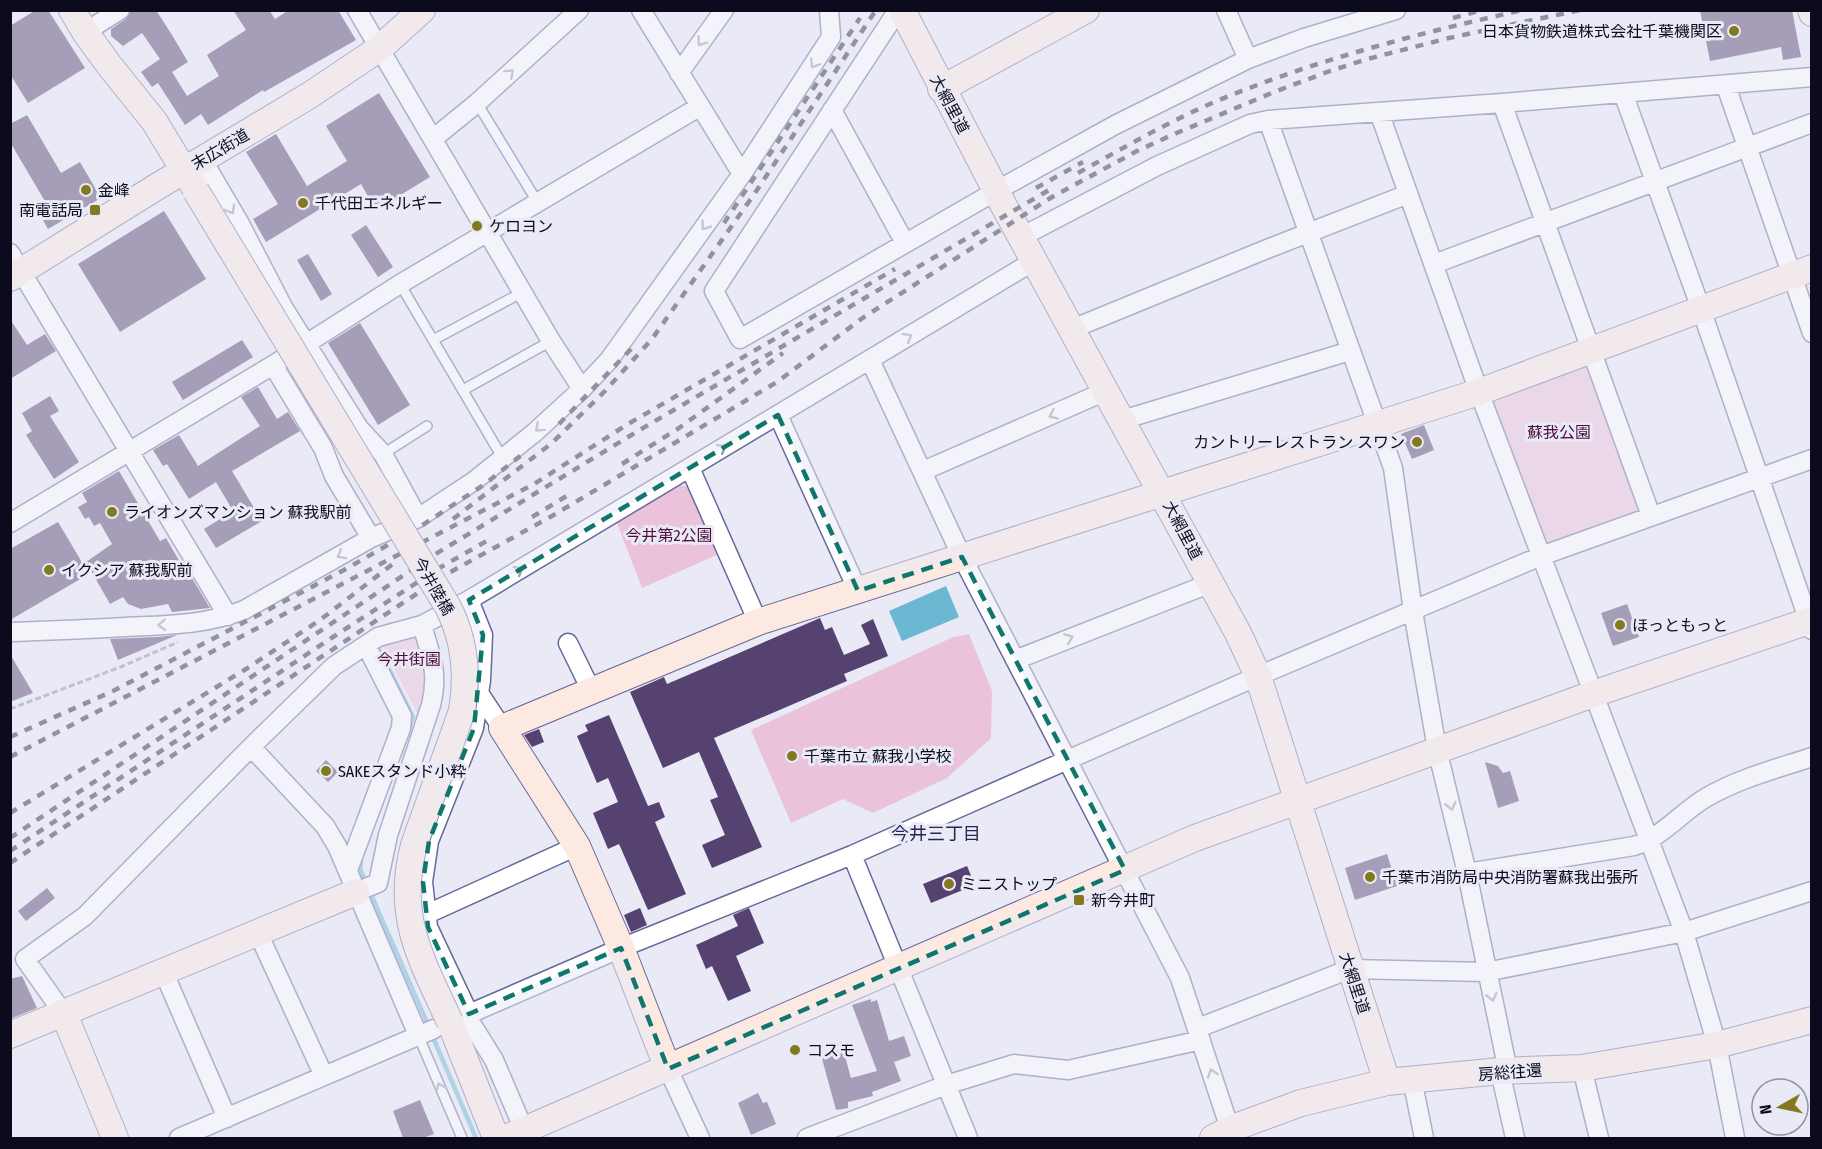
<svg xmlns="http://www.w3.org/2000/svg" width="1822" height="1149" font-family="'Fira Sans Condensed','Noto Sans JP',sans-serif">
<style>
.green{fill:#eac3da}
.water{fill:#6cb7d2}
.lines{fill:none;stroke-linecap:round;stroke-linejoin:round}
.stream{stroke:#6cb7d2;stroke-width:4.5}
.building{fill:#554270}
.lane-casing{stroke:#68699b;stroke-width:12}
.street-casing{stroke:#68699b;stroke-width:21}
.secondary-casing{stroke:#68699b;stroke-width:28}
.path{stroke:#90909e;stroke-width:3;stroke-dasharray:6 3;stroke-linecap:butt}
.lane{stroke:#fff;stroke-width:9}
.street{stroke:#fff;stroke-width:18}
.secondary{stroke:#fce9e1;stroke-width:26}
.rail{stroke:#272638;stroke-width:4.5;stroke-dasharray:8 8;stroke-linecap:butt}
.secondary-bridge-casing{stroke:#68699b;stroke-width:28;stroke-linecap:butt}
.secondary-bridge{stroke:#fce9e1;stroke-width:26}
.oneway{stroke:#9e9da5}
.marked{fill:none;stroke:#0f766e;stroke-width:4.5;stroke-dasharray:12 8;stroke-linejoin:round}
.poi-dot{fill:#83791e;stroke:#e9eaf5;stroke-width:2}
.labels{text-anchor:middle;stroke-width:6;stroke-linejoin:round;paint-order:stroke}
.poi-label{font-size:16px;fill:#0c0b1e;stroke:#e9eaf5;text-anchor:start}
.street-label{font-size:16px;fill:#0c0b1e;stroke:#e9eaf5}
.park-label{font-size:16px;fill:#510b3d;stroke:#e9eaf5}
.neighbourhood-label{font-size:18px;fill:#272551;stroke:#e9eaf5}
</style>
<rect width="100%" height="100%" fill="#e9eaf5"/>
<path class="green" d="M1580,364L1591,369L1641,506L1636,512L1551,544L1544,542L1492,404L1497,395Z
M680,485L689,487L719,554L642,588L617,523Z
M969,634L992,691L991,738L947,778L873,813L843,799L791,823L751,730L953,637Z
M415,638L425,644L434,685L422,723L383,647Z"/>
<path class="water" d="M946,586L959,617L902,641L889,611Z"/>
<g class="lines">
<path class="stream" d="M377,645L413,717L409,729
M361,861L360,869L367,884
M370,892L429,1027
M432,1035L476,1138"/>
</g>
<path class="building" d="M36,10H48L85,68L28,103L10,74V26Z
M131,10H156L172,35L188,62L172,72L187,96L219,76L207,55L246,30L233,10H269L275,19L289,10H338L356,40L264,92L263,90L208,125L201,114L185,125L158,83L152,87L141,72L160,59L142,33L123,46L111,36V29L126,19Z
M1700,10H1792L1801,57L1783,60L1781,47L1710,61Z
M379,93L430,177L376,210L361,184L266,242L253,219L278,204L246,152L276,134L307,186L347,161L326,126Z
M27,115L61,173L80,162L101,198L48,229L36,208L46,203L10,142V124Z
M164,211L206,279L120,332L78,264Z
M366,225L393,267L378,277L351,235Z
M308,254L332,294L321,301L297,260Z
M10,319L27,345L45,334L56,351L10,379Z
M360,323L410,405L378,425L328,343Z
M242,340L253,357L183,400L172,382Z
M258,387L277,419L288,412L300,431L232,471L262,521L216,548L204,529L233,511L216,482L189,499L167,464L163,466L153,450L179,435L198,466L260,426L241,397Z
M50,396L59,411L50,416L79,462L54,479L26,435L32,431L22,413Z
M1424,425L1434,450L1412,459L1401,434Z
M119,471L160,541L166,538L188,576L190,575L210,608L172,612L168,604L141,609L128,604L123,597L110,604L86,562L112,544L100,523L94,526L89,517L85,519L78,507L87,502L82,493Z
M58,522L89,574L10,620V549Z
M1627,604L1639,637L1613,646L1601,613Z
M820,618L825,630L832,627L844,655L870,644L861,625L873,619L888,656L844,674L847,681L714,738L762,847L712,868L702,845L725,835L710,800L718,797L699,752L663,768L630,692L664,677L667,684Z
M177,635L118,660L110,639L157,637Z
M10,654L33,693L10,702Z
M609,715L648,806L659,802L665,817L655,822L686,894L648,910L619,844L608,849L593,813L618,802L608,778L597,783L577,736L588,731L585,725Z
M539,729L544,742L532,747L524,735Z
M326,760L338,772L328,782L316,771Z
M1485,762L1498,766L1503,773L1510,771L1519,801L1498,808Z
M1387,854L1397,886L1355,900L1345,868Z
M967,866L975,885L931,903L923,884Z
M47,888L55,898L26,921L18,911Z
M640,908L647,925L631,932L624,915Z
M749,908L764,943L736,956L751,991L728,1001L712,966L706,969L696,945L738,926L733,915Z
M22,976L37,1008L10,1019V979Z
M871,999V1002L877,1000L889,1041L904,1036L911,1056L894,1062L901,1081L872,1092L873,1096L848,1102V1108L836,1110L821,1055L843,1049L851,1078L877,1071L852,1005Z
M758,1093L763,1103L767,1102L776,1124L751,1135L738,1103Z
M420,1100L434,1134L423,1138H403L393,1111Z"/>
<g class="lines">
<defs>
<path id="lane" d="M477,103L538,203
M400,284L502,457
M433,340L523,292
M463,390L551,341
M383,454L427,426
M418,1035L462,1138"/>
<path id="street" d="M357,10L551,341L582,389
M641,10L742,174
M898,10L714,291L740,339L996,191L1115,125L1248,59L1304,38L1396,10
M1226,10L1248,59
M85,32L120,10
M679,73L724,10
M1726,86L1812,333
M1623,93L1701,309L1812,630
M1502,103L1651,516
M832,110L905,243
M1379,112L1479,392L1684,932L1717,1045L1735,1138
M1268,120L1393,468L1413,611L1437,749L1467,873L1508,1071
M434,138L477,103L579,10
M202,159L239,222L283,307L359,428L383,454L418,518
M1021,237L1157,166L1250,124L1268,120L1502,103L1812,77
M10,253L228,616
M1434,264L1812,123
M1072,329L1267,249L1408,194
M870,360L962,557L1180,978L1230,1129
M273,365L323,448L334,476L371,538
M778,415L858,591
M1122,420L1350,351
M690,468L758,622
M923,471L1106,391
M10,523L273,365L400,284L699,107
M469,600L483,635L481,680L474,728L429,841L423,882L428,927L469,1014L621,948L852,855L1258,676L1541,556L1812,459
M10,632C49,631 87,629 126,627C166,625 206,625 244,610L371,538L418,518L474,481L534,433L582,389L609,360L742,174L831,37L829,10
M568,643L591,690
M1015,660L1211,583
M479,693L502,728
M251,747L325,826L337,846L418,1035
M852,855L968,1138
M348,870L401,728L402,716L366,645
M1467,873L1634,846C1663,837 1681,812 1707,797C1740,778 1776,769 1812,757
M356,892L378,883L388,835L431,705C439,673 431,656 422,625
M425,915L577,846
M258,933L324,1076
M164,973L227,1118
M64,1014L25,959L85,916L251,747L334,666L378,637L422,625L469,600L1034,261
M469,1014L471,1023L494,1060L524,1130
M1198,1028L1350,969L1486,972L1684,932L1812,891
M1582,1068L1599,1138
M668,1069L700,1138
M1500,1071L1515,1138
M1412,1079L1424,1138
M179,1138L434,1029
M807,1138L946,1085L1014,1064L1068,1070L1201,1040"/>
<path id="secondary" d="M72,10L85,32L109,65L154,121L193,185
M902,10L1004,206L1238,633L1258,676L1387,1082
M1811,10L1812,13
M941,89L1086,10
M10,278L158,186L310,95L380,48L422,10
M64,1014L115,1138
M450,1022L496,1138
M10,1035L356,892
M668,1069L621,948L577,846L502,728L758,622L1479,392L1812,268
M506,1138L1195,838L1593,694L1812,620
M1213,1138L1230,1129L1301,1103L1387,1082L1500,1071L1582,1068L1717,1045L1812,1020"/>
</defs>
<use href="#lane" class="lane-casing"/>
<use href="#street" class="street-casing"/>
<use href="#secondary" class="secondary-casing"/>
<path class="path" d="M10,709L123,666L178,642"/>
<use href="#lane" class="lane"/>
<use href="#street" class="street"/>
<use href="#secondary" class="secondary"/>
<path class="rail" d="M1453,18L1482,10
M1078,173C1127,146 1176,117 1229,96C1323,58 1424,32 1523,10
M1036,188L1083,162
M724,223L860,18
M559,424L633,347
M622,464L679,428L783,353
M532,517L570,494
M453,519L552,443L605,391L652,339L755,193L876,10
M10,737L113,691L344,570L421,526L485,484L524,453
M10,757L534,484L628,424L895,269
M10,813L246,669L320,620L398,560
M10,838L434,555L638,431L1049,190
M10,851L333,637L441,567L492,538
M10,863L445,575L552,516L777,382L864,317L1052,197L1137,151L1172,135L1274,92L1330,71L1364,60L1449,38L1580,10"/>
<defs>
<path id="secondary-bridge" d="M196,191L448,607C465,640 468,675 462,711L414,845C395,916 421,959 450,1022"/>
</defs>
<use href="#secondary-bridge" class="secondary-bridge-casing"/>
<use href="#secondary-bridge" class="secondary-bridge"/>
</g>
<defs><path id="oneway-chevron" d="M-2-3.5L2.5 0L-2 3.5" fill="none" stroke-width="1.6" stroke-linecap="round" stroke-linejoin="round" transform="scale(1.5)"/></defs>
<g class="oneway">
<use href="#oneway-chevron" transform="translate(701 42) rotate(126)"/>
<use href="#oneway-chevron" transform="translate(814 64) rotate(123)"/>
<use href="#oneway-chevron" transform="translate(510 73) rotate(-42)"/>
<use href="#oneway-chevron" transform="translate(231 210) rotate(60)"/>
<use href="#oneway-chevron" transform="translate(705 226) rotate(126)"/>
<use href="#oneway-chevron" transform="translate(908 337) rotate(-31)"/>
<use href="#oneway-chevron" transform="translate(1053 415) rotate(156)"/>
<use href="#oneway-chevron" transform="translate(539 428) rotate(138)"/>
<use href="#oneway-chevron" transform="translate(722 448) rotate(-31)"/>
<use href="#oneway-chevron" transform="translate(341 555) rotate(151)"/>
<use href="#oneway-chevron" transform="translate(519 570) rotate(-31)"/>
<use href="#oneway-chevron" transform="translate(162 625) rotate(177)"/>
<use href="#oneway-chevron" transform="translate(1069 638) rotate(-22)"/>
<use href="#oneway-chevron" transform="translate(1451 806) rotate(77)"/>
<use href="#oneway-chevron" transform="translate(1492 997) rotate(77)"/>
<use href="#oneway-chevron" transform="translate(1212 1073) rotate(-108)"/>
<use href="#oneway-chevron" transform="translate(440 1087) rotate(-113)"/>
</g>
<path d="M0 0H1822V1149H0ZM778,415L858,591L962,557L1125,870L668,1069L621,948L469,1014L428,927L423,882L429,841L474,728L483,635L469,600Z" fill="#e9eaf5" fill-opacity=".55" fill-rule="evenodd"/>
<path class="marked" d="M778,415L858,591L962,557L1125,870L668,1069L621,948L469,1014L428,927L423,882L429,841L474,728L483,635L469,600Z"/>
<g class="poi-dot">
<circle cx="1734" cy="31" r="6"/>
<circle cx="86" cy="190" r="6"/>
<circle cx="303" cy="203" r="6"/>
<rect x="89" y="204" width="12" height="12" rx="3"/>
<circle cx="477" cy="226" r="6"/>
<circle cx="1417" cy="442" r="6"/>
<circle cx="112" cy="512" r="6"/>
<circle cx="49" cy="570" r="6"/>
<circle cx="1620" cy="625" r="6"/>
<circle cx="792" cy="756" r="6"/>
<circle cx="326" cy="771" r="6"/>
<circle cx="1370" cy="877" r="6"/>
<circle cx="949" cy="884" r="6"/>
<rect x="1073" y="894" width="12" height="12" rx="3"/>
<circle cx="795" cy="1050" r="6"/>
</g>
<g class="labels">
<g class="poi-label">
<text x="1722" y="37" text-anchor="end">日本貨物鉄道株式会社千葉機関区</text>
<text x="98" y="196">金峰</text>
<text x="315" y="209">千代田エネルギー</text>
<text x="83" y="216" text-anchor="end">南電話局</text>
<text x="489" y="232">ケロヨン</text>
<text x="1405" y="448" text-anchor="end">カントリーレストラン スワン</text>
<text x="124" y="518">ライオンズマンション 蘇我駅前</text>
<text x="61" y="576">イクシア 蘇我駅前</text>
<text x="1632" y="631">ほっともっと</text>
<text x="804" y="762">千葉市立 蘇我小学校</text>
<text x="338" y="777">SAKEスタンド小粋</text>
<text x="1382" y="883">千葉市消防局中央消防署蘇我出張所</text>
<text x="961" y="890">ミニストップ</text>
<text x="1091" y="906">新今井町</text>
<text x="807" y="1056">コスモ</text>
</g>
<g class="street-label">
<text transform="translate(950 104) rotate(62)" y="6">大網里道</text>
<text transform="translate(220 149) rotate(-31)" y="6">末広街道</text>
<text transform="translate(1183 530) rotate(62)" y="6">大網里道</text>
<text transform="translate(434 586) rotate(60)" y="6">今井陸橋</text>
<text transform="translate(1355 983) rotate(72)" y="6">大網里道</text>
<text transform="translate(1510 1072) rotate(-4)" y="6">房総往還</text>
</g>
<g class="park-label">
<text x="1559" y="438">蘇我公園</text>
<text x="669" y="541">今井第2公園</text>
<text x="409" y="665">今井街園</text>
</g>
<g class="neighbourhood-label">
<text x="936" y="840">今井三丁目</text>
</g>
</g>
<rect width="1822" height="1149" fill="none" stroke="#0c0b1e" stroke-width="24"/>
<g transform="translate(1780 1107) rotate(261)"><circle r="28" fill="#e9eaf5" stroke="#91919f" stroke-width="1.5"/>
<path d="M0-4.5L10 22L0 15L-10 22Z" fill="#83791e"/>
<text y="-9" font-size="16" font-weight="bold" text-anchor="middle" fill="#0c0b1e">N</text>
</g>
</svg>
